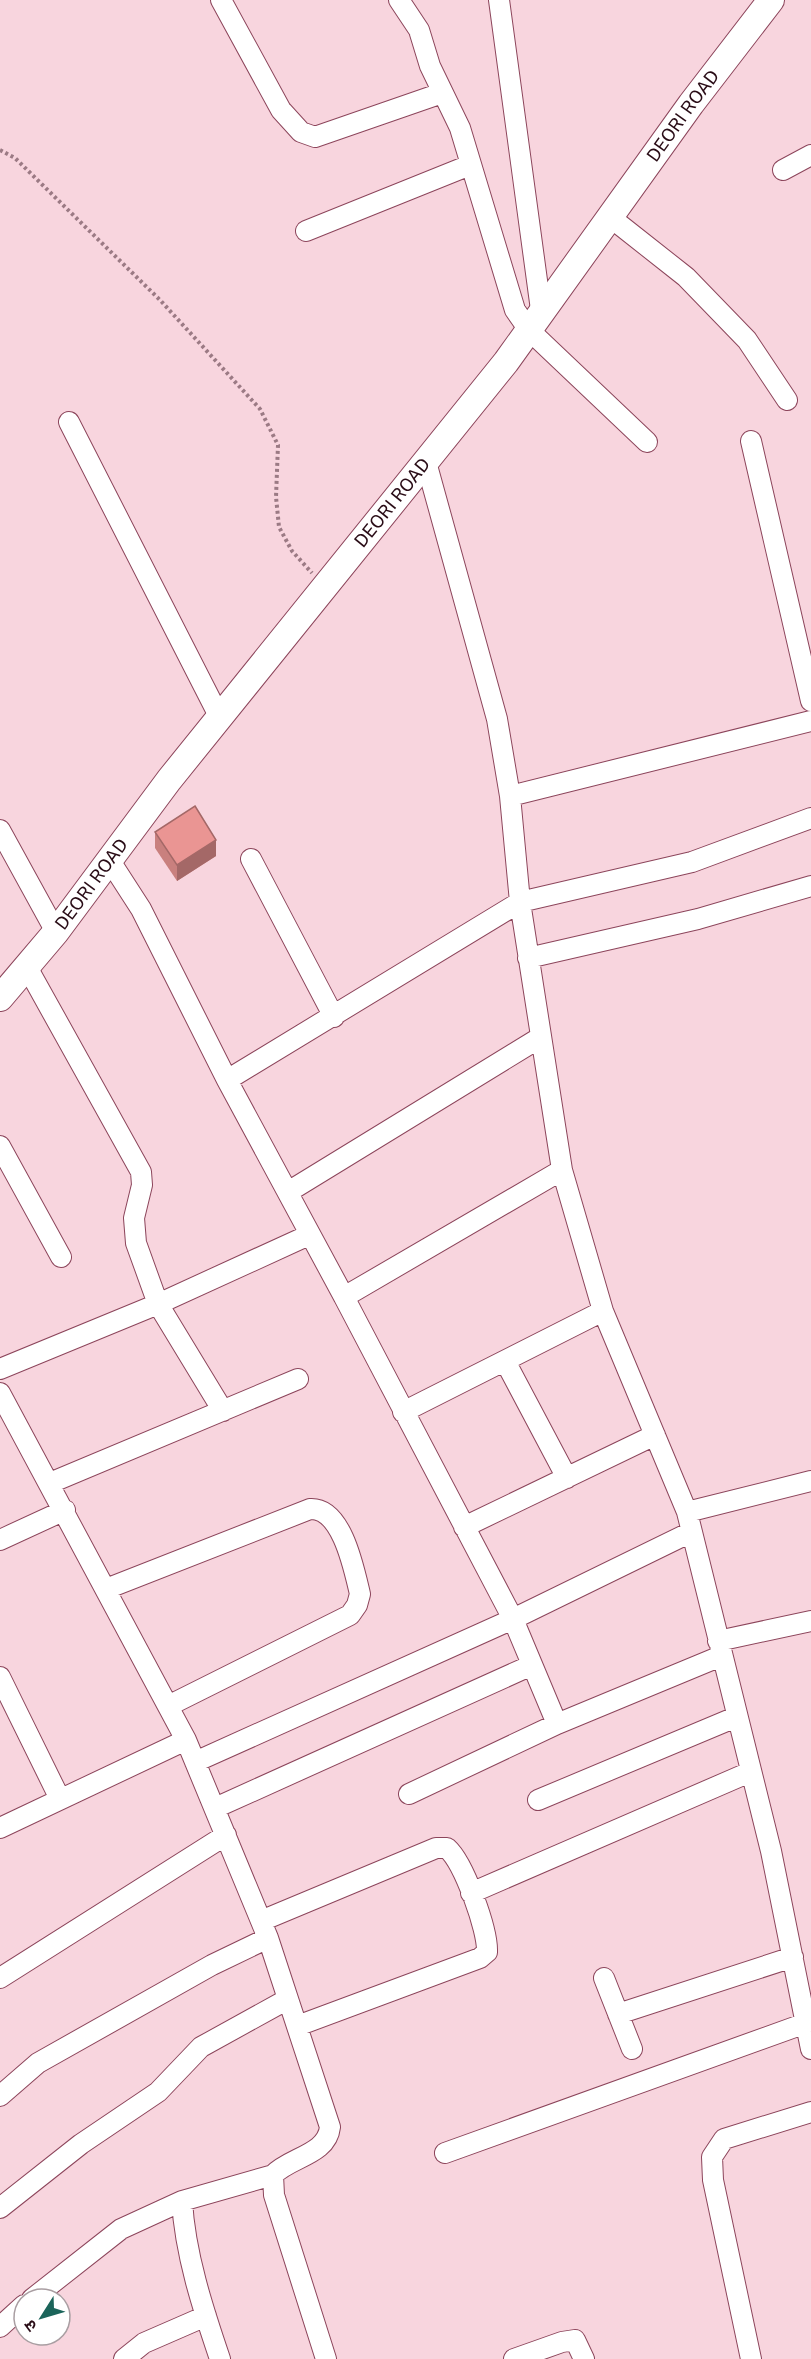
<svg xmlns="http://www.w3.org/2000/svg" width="811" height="2359" font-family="'Public Sans','Noto Sans Devanagari',sans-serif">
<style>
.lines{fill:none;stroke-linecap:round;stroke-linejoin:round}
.minor-casing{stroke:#8c455b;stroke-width:22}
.tertiary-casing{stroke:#8c455b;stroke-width:28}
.path{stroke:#9b7a84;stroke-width:4;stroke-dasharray:3 3;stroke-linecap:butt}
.minor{stroke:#fff;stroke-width:20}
.tertiary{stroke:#fff;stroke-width:26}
.wall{fill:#c9807e}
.shaded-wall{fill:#a46867}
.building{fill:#ea9593;stroke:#a46867;stroke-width:1.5}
.labels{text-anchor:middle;stroke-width:4.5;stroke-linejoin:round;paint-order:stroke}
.street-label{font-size:18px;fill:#290c16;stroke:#fff}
</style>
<rect width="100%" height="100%" fill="#f8d5de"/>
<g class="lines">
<defs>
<path id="minor" d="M221,0L281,110L301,132L315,137L442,93
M399,0L419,30L430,66L460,128L515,310L529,330L647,442
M499,0L541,310
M783,170L811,155
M610,217L686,277L747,340L787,400
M306,231L470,165
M69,422L220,718
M751,441L811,701
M426,462L497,719L510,796L520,902L562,1170L603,1311L687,1512L771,1851L811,2049
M510,796L811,721
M0,830L56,932
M251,859L334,1017
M110,861L141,909L227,1080L344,1297
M528,958L698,919L811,886
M27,967L141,1172L142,1185L134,1218L136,1243L158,1304L223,1411
M227,1080L520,902L692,862L811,818
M0,1146L61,1257
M288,1192L541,1037
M505,1361L567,1478
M0,1369L158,1304L309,1235
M0,1393L186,1740L268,1938L330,2127C327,2155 290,2157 273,2175L274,2195L326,2359
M403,1412L603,1311
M50,1483L298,1379
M687,1512L811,1481
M464,1527L655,1435
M0,1540L65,1510
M106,1589L310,1509C342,1507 354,1569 360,1594L357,1605L350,1615L168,1706
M718,1641L811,1621
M0,1677L60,1799
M557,1724L513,1619L344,1297L562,1170
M195,1762L513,1619L691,1532
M409,1794L557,1724L721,1656
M538,1800L736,1717
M215,1808L532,1665
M0,1828L186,1740
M471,1893L750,1772
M261,1921L436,1848H447C464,1863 488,1930 487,1952L480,1958L297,2026
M0,1978L226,1835
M604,1978L632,2049
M618,2014L793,1957
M0,2096L38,2063L212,1965L268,1938
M445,2153L806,2023
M0,2208L81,2144L158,2092L201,2047L288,1999
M32,2299L121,2229L182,2201
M0,2327L24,2305
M124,2359L144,2343L206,2316
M220,2359C203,2309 185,2254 182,2201L273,2175
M514,2359L562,2342L575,2340L584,2359
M751,2359L713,2180L712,2157L724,2139L811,2112"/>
<g id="tertiary">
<path id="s1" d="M0,998L56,932L169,780L506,362L691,104L771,0"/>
</g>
</defs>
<use href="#minor" class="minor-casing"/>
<use href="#tertiary" class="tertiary-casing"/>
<path class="path" d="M0,150L15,158L160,300L260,409L278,445L276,497L279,527L292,551L312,573"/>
<use href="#minor" class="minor"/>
<use href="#tertiary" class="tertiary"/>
</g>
<path class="wall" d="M155,832L216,856L177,881L155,848Z"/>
<path class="shaded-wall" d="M216,840V856L177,881V865Z"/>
<path class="building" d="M195,806L216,840L177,865L155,832Z"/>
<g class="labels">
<g class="street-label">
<text dy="6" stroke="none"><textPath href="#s1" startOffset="1116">DEORI ROAD</textPath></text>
<text dy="6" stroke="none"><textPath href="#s1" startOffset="632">DEORI ROAD</textPath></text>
<text dy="6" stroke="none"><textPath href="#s1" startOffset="146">DEORI ROAD</textPath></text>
</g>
</g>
<g transform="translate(42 2317) rotate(233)"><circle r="28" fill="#ffffff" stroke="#a99ea2" stroke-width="1.5"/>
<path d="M0-4.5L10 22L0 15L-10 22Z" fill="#1b645a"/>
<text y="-9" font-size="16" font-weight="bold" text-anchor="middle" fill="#290c16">उ</text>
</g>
</svg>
